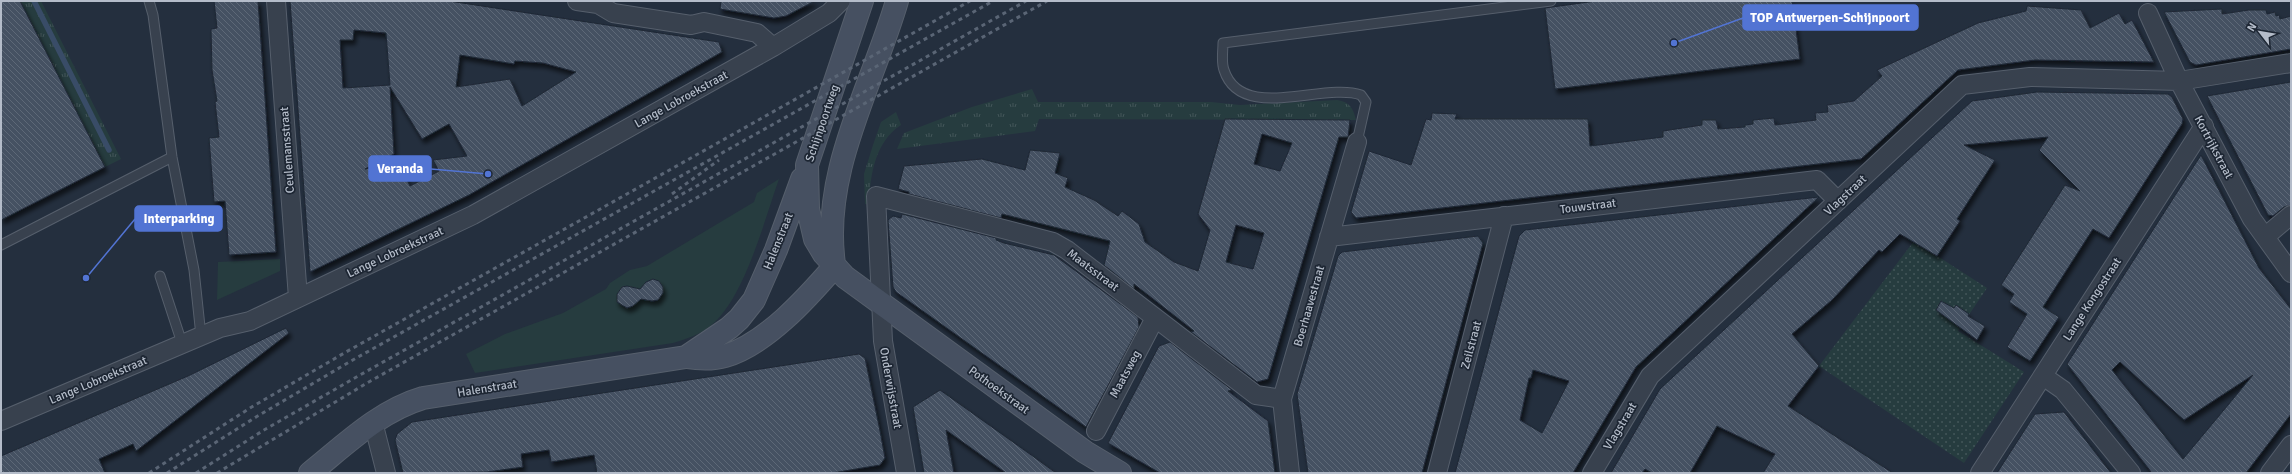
<svg xmlns="http://www.w3.org/2000/svg" width="2292" height="474" font-family="Signika,sans-serif">
<style>
.grass{fill:url(#grass-tufts)}
.park{fill:#263c3f}
.garden{fill:url(#garden-dots)}
.lines{fill:none;stroke-linecap:round;stroke-linejoin:round}
.stream{stroke:#394c67;stroke-width:5.5}
.building{fill:url(#building-back-hatch);stroke:#1f2835;fill-rule:evenodd;filter:url(#shadow)}
.lane-casing{stroke:#565f6c;stroke-width:11}
.street-casing{stroke:#565f6c;stroke-width:20}
.secondary-casing{stroke:#565f6c;stroke-width:24}
.lane{stroke:#38414e;stroke-width:9}
.street{stroke:#38414e;stroke-width:18}
.secondary{stroke:#465061;stroke-width:22}
.rail{stroke:#5a6575;stroke-width:3;stroke-dasharray:4 4;stroke-linecap:butt}
.labels{text-anchor:middle;stroke-width:3.5;stroke-linejoin:round;paint-order:stroke}
.street-label{font-size:12px;fill:#b4bcc9;stroke:#1d2633}
.leader{fill:none;stroke:#5274d3;stroke-width:1.5}
.callout-dot{fill:#5274d3;stroke:#1d2633;stroke-width:1.5}
.callout{fill:#5274d3;stroke:#5274d3;stroke-width:1.5}
.callout-label{font-size:13px;text-anchor:middle;font-weight:bold;fill:#fff}
</style>
<defs>
<pattern id="grass-tufts" width="24" height="20" patternUnits="userSpaceOnUse"><rect width="24" height="20" fill="#263c3f"/><path d="M3 7l-1-3M5 7V3M7 7l1-3M15 17l-1-3M17 17v-4M19 17l1-3" fill="none" stroke="#435659"/></pattern>
<pattern id="garden-dots" width="8" height="8" patternUnits="userSpaceOnUse"><rect width="8" height="8" fill="#263c3f"/><path d="M2 2h.1M6 6h.1" fill="none" stroke="#435659" stroke-width="1.8" stroke-linecap="round"/></pattern>
<pattern id="building-back-hatch" width="6" height="6" patternUnits="userSpaceOnUse"><rect width="6" height="6" fill="#455162"/><path d="M-1 5l2 2M0 0l6 6M5-1l2 2" fill="none" stroke="#5d6877"/></pattern>
<filter id="shadow"><feDropShadow dx="2.5" dy="4.5" stdDeviation="2" flood-color="#0009"/></filter>
</defs>
<rect width="100%" height="100%" fill="#242f3e"/>
<path class="grass" d="M20,1H41L121,159L105,167Z
M1032,89L1038,102H1211L1240,105L1337,100C1350,102 1353,108 1356,120L1039,119L1035,131L897,149L904,133L972,107Z
M896,112L901,125C875,142 870,175 869,204H865L864,174L873,145L881,122Z"/>
<path class="park" d="M779,179C764,221 744,301 709,327C699,335 686,339 673,343L475,373L466,354L505,334L563,313L606,289L610,283L630,270L647,266L754,202L757,193Z
M280,259V271L217,300L218,262Z"/>
<path class="garden" d="M1914,241L1987,288L1958,331L2024,372L1964,463L1819,366Z"/>
<g class="lines">
<path class="stream" d="M34,1L109,150"/>
</g>
<path class="building" d="M1,1H20L105,167L1,220Z
M214,1H258L276,252L229,255L225,201L214,202L209,138L219,137L215,102L217,101L212,70L211,29L217,28Z
M290,1H449L719,42L722,52L469,195L310,272ZM354,30L386,33L390,85L343,88L340,40H353ZM460,55L514,64L515,61L543,63L576,72L522,106L510,79L456,87ZM390,87L422,139L449,124L467,156L433,160L439,171L410,186L404,174L395,178V165L365,169L394,154Z
M721,1H815L786,16L774,18L720,9Z
M1596,1H1792L1800,59L1555,89L1545,8Z
M2027,6L2081,10L2090,28L2119,13L2125,24L2132,20L2154,62L2035,60L1958,70L1861,159L1356,218L1351,212L1369,151L1411,165L1426,119L1431,120L1432,113L1457,114L1455,119H1588L1590,146L1663,137V131L1702,125V120H1716L1718,129L1745,127V125L1753,124V120L1774,118L1775,125L1816,120L1815,113L1828,112L1827,105L1854,101L1882,76L1877,70L1978,23L2026,11Z
M2222,9V14L2249,10H2266L2267,14L2275,12L2276,16L2279,15L2280,19L2291,16V49L2196,65L2190,62L2164,12Z
M2291,82V205L2284,207L2273,216L2268,215L2207,96Z
M2037,92L2168,94L2172,97L2183,119L2182,124L2109,238L2093,229L2043,307L2059,317L2030,361L2007,347L2027,314L2009,302L2014,294L2001,285L2065,185L2080,191L2039,150L2048,137L1964,145L1995,160L1957,219L1960,221L1937,256L1900,234L1882,252L1879,250L1832,300L1792,334L1819,366L1788,406L1893,473H1763L1775,454L1717,426L1690,473H1652L1645,469L1642,473H1611L1660,389L1972,101Z
M1225,119L1350,120L1348,137H1339L1268,379L1257,382L1191,332L1194,331L1134,284V289L1104,265L1110,241L1002,214L1001,218L909,194V192L898,189L904,166L982,159L1025,170L1030,150L1060,153L1055,173L1068,178L1065,187L1094,200L1118,216L1122,211L1139,224L1145,242L1174,262L1198,271L1210,230L1198,214ZM1262,134L1292,143L1280,171L1254,164ZM1236,225L1264,233L1253,269L1226,262Z
M2201,155L2259,268L2291,309V414L2246,473H2152L2067,364ZM2120,362L2184,420L2253,375L2183,459L2112,370Z
M1819,197L1636,367L1573,473H1455L1519,236L1525,230ZM1533,370L1569,381L1542,433L1520,420L1529,378H1531Z
M902,214L996,238V240L1004,243L1054,255L1138,317L1139,327L1086,427L896,292L893,287L888,220L893,216L901,218Z
M1478,236L1483,243L1422,473H1308L1297,394L1338,256L1342,252Z
M653,279L659,281L663,287V293L658,300L652,301L641,299L633,306L627,308L617,302V294L622,287L627,286L640,289L646,282Z
M1941,301L1954,308L1956,305L1969,314L1968,316L1985,326L1977,340L1936,310Z
M286,328L289,333L136,451L133,444L99,459L105,473H1V456L188,376Z
M1170,342L1232,390L1228,391L1268,421L1275,473H1160L1108,443L1159,346Z
M859,354L865,358L880,431L885,458L880,465L832,473H597L594,455L551,462L549,450L521,454L523,467L487,472L403,473L395,440L397,434L412,422Z
M940,390L1034,457L1056,473H1006L946,430L954,473H924L913,407Z
M2064,412L2111,473H1997L2035,414Z"/>
<g class="lines">
<defs>
<path id="lane" d="M149,1L153,15L172,157L194,270L201,336
M1357,142L1366,102L1361,95C1323,82 1241,123 1224,70C1221,62 1223,51 1223,43L1551,1
M1,245L172,157
M160,276L181,340"/>
<path id="street" d="M276,1L298,298
M577,1L598,4L613,13L691,25L704,22L757,33L773,47
M2148,13L2179,81L2252,219L2291,273
M2266,236L2291,215
M1329,237L1817,180L1838,201
M2043,376L2063,390L2131,473
M1,421L220,328L250,321L473,215L773,47L829,13L841,1
M373,422L386,473
M1096,431L1155,318
M906,473L883,341L876,196L1053,242L1067,250L1256,395L1282,399
M1290,473L1282,399L1357,142
M1437,473L1504,216
M1592,473L1650,376L1962,85L2030,77L2179,81L2291,63
M1980,473L2204,126
M2270,473L2291,445"/>
<path id="secondary" d="M862,1L807,165L808,209L815,239L824,254L845,277L1085,452L1120,473
M834,264C821,172 872,87 897,1
M686,357L729,328L739,319L754,300L776,250L802,179
M310,473C345,445 379,411 423,398L686,357C699,359 712,360 725,356C766,344 807,298 834,267"/>
</defs>
<use href="#lane" class="lane-casing"/>
<use href="#street" class="street-casing"/>
<use href="#secondary" class="secondary-casing"/>
<use href="#lane" class="lane"/>
<use href="#street" class="street"/>
<use href="#secondary" class="secondary"/>
<path class="rail" d="M672,194L719,160
M149,473L250,408L346,352L970,1
M167,473L256,417L351,361L993,1
M196,473L264,430L360,375L1026,1
M217,473L367,383L1047,1"/>
</g>
<g class="labels">
<g class="street-label">
<text transform="translate(681 99) rotate(-29)" y="4">Lange Lobroekstraat</text>
<text transform="translate(822 123) rotate(-71)" y="4">Schijnpoortweg</text>
<text transform="translate(2214 147) rotate(62)" y="4">Kortrijkstraat</text>
<text transform="translate(287 150) rotate(-94)" y="4">Ceulemansstraat</text>
<text transform="translate(1845 195) rotate(-43)" y="4">Vlagstraat</text>
<text transform="translate(1588 206) rotate(-7)" y="4">Touwstraat</text>
<text transform="translate(778 241) rotate(-68)" y="4">Halenstraat</text>
<text transform="translate(395 252) rotate(-25)" y="4">Lange Lobroekstraat</text>
<text transform="translate(1093 270) rotate(37)" y="4">Maatsstraat</text>
<text transform="translate(2092 299) rotate(-57)" y="4">Lange Kongostraat</text>
<text transform="translate(1309 306) rotate(-74)" y="4">Boerhaavestraat</text>
<text transform="translate(1471 345) rotate(-75)" y="4">Zeilstraat</text>
<text transform="translate(1125 374) rotate(-62)" y="4">Maatsweg</text>
<text transform="translate(98 380) rotate(-23)" y="4">Lange Lobroekstraat</text>
<text transform="translate(487 388) rotate(-9)" y="4">Halenstraat</text>
<text transform="translate(891 388) rotate(80)" y="4">Onderwijsstraat</text>
<text transform="translate(999 390) rotate(36)" y="4">Pothoekstraat</text>
<text transform="translate(1620 426) rotate(-59)" y="4">Vlagstraat</text>
</g>
</g>
<path class="leader" d="M1674 43L1743 18M488 174L431 169M86 278L135 219"/>
<g class="callout-dot">
<circle cx="1674" cy="43" r="4"/>
<circle cx="488" cy="174" r="4"/>
<circle cx="86" cy="278" r="4"/>
</g>
<g class="callout">
<rect x="1743" y="5" width="175" height="25" rx="4"/>
<rect x="369" y="156" width="62" height="25" rx="4"/>
<rect x="135" y="206" width="87" height="25" rx="4"/>
</g>
<g class="callout-label">
<text x="1830" y="22">TOP Antwerpen-Schijnpoort</text>
<text x="400" y="173">Veranda</text>
<text x="179" y="223">Interparking</text>
</g>
<rect width="2292" height="474" fill="none" stroke="#b4bcc9" stroke-width="4"/>
<g transform="translate(2260 32) rotate(301)" stroke="#1d2633" stroke-width="3" paint-order="stroke">
<path d="M0-3L7 15L0 10L-7 15Z" fill="#b4bcc9"/>
<text y="-6" font-size="11" font-weight="bold" text-anchor="middle" fill="#b4bcc9">N</text>
</g>
</svg>
